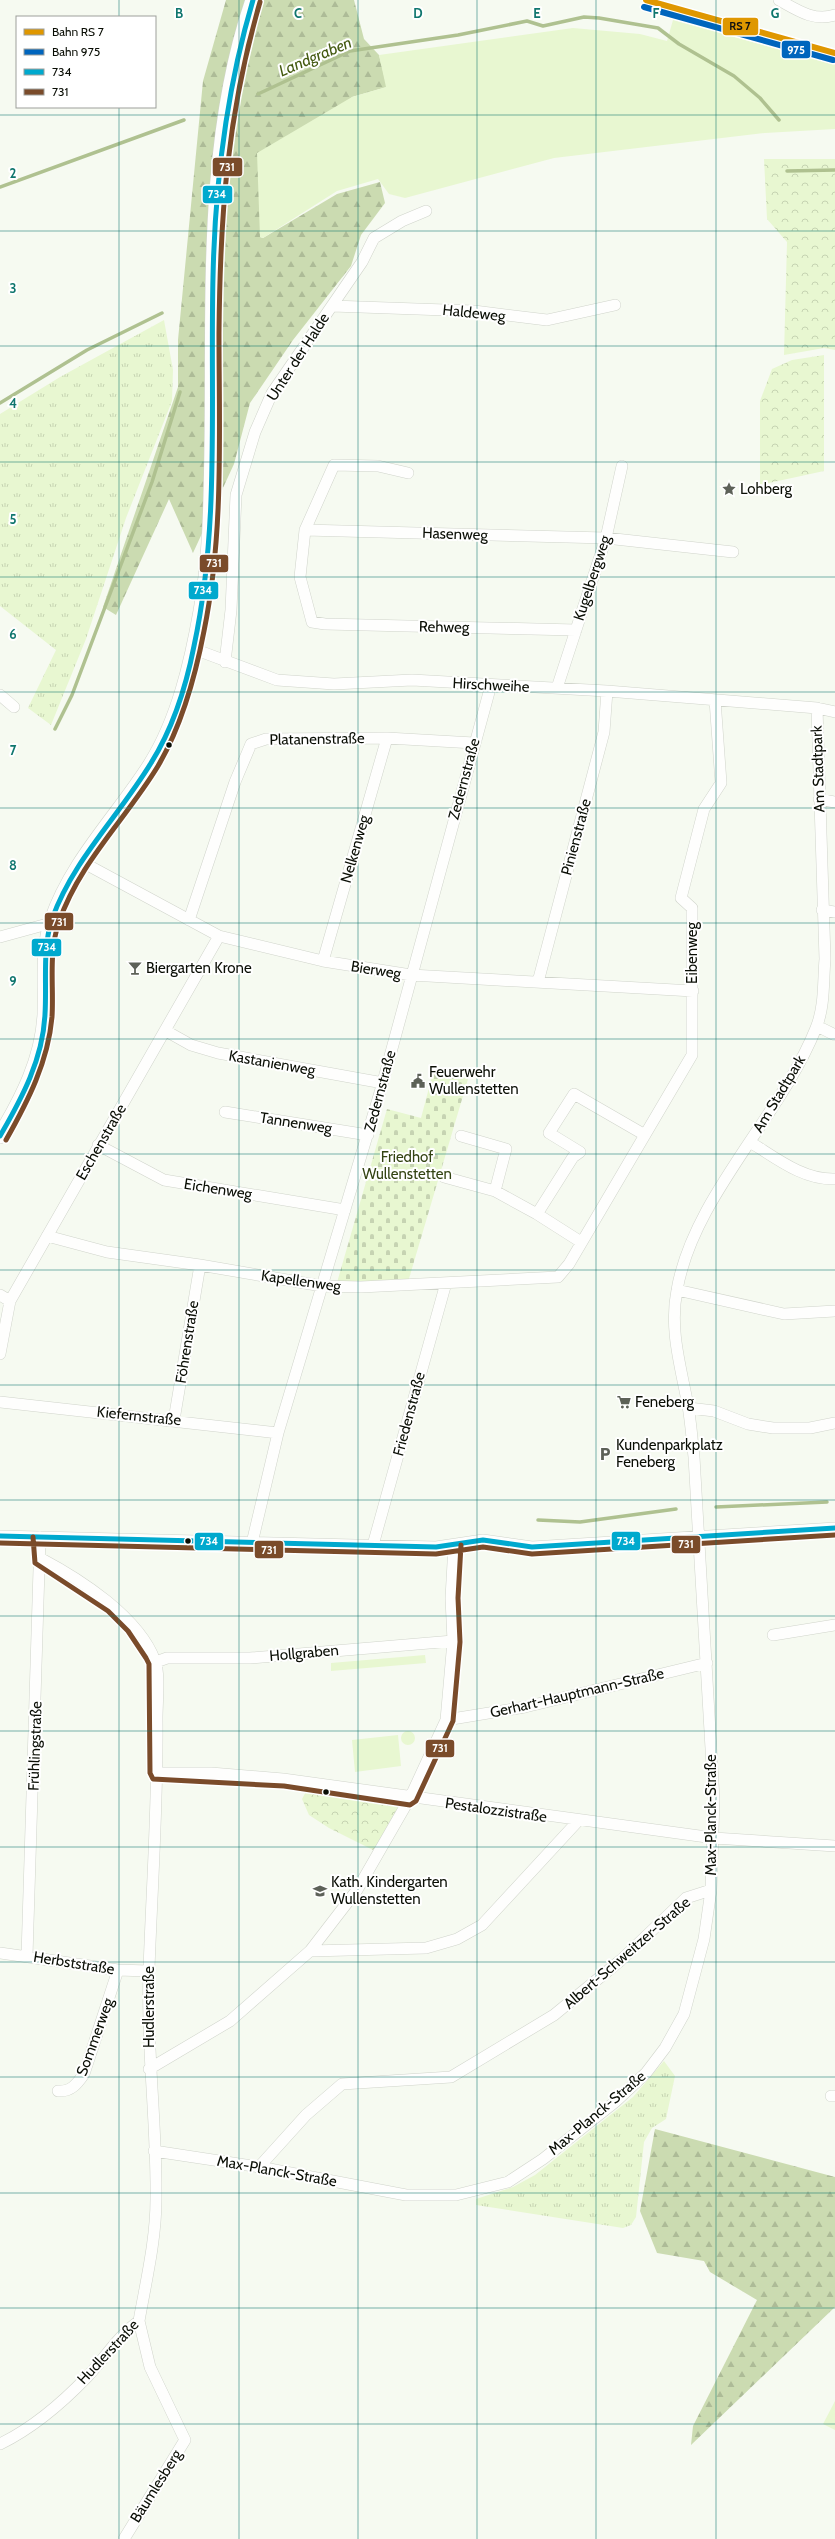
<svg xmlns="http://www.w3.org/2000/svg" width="835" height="2539" font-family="Cabin,sans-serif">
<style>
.grass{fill:url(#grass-tufts)}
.forest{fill:url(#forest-firs)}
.cemetery{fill:url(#cemetery-stones)}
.park{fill:url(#park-crowns)}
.garden{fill:#e8f7d1}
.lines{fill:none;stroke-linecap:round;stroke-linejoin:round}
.stream{stroke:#afc190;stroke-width:3.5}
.minor-casing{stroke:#d0d4cb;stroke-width:12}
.major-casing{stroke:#d0d4cb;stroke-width:16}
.minor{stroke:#fefefd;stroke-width:11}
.major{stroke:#fefefd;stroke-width:15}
.bus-1-casing{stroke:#fff;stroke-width:8}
.bus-2-casing{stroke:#fff;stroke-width:8}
.bus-1{stroke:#00a9ce;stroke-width:5}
.bus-2{stroke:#7a4b2a;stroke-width:5}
.rail-1-casing{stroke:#fff;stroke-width:9}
.rail-2-casing{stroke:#fff;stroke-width:9}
.rail-1{stroke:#df9700;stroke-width:6}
.rail-2{stroke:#0065bd;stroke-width:6}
.grid{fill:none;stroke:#0f766e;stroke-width:1;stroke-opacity:0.55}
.bus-dot{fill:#0a0e05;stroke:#fff;stroke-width:1.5}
.labels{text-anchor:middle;stroke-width:4;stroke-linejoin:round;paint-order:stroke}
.street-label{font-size:15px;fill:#0a0e05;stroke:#fff}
.poi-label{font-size:15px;fill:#0a0e05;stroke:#fff;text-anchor:start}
.park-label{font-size:15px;fill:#334312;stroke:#fff}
.water-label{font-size:16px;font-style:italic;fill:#445a11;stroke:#fff}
.grid-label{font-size:13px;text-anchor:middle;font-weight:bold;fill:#0f766e;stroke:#fff;stroke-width:4;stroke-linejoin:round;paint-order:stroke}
.line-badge{stroke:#fff;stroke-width:1.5}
.badge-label{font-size:11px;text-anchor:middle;font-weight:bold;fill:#fff}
.pale-badge-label{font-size:11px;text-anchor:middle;font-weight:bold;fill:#111}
</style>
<defs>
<pattern id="grass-tufts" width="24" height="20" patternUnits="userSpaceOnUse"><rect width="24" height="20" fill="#e8f7d1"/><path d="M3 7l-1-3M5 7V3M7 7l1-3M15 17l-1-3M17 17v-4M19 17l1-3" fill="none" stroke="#c6d3b2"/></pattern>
<pattern id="forest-firs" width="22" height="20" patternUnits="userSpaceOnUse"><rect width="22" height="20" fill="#cbdbb1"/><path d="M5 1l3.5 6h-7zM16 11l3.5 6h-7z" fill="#adbb97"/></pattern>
<pattern id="cemetery-stones" width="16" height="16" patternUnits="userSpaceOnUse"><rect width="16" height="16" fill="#e8f7d1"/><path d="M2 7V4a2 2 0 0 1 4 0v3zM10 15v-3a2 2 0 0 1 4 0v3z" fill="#c6d3b2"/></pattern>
<pattern id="park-crowns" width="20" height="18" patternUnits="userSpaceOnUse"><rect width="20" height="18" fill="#e8f7d1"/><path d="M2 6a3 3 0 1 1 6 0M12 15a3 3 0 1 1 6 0" fill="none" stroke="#c6d3b2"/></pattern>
</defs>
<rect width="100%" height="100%" fill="#f6faf1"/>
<path class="grass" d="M164,320L173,370L172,401L126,518L86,639L51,725L28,708L56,650L0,606V414L60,377Z
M664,2061L675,2076L666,2119L652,2128L644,2142L636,2217L631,2225L623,2228L476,2205V2199L513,2187L535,2175L633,2097Z"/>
<path class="forest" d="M226,0H354L364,39L379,55L387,87L352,97L260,237L263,238L337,194L380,182L385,203L361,235L351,266L293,340L250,403L234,464L193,553L169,499L116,615L103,607L178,387V340L203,81Z
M655,2129L835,2177V2307L691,2445L693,2426L757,2300L710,2272L704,2261L657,2253L640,2211Z"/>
<path class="cemetery" d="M434,1069L468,1079L408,1282L336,1286L387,1109L421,1118Z"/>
<path class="park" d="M764,159H835V350L824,348L784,355L787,242L767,219Z
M824,355V471L760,485V401L772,369L792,360Z
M310,1784L408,1799L377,1852L329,1828L309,1815L302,1799Z"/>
<path class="garden" d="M673,20L835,65V129L765,133L554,158L405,198L389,194L378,179L337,191L263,238L260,237L257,153L352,97L386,87L379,55L573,28L640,34L667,41Z
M425,1655L426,1663L331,1671V1663Z
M401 1738a7 7 0 1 1 14 0a7 7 0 1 1-14 0Z
M398,1735L401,1766L355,1772L352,1740Z
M835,2401V2430L823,2424Z"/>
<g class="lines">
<path class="stream" d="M258,94L350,51L458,35L527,21L543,26L584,17L599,18L658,28L679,44L734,76L760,98L779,120
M787,171L835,170
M0,187L184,120
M0,403L87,350L162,313
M55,729L72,695L152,482L180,392
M716,1507L827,1502
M538,1520L580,1522L676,1509"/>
<defs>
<path id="minor" d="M779,0C797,10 814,22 835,15
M332,306L474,311L547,320L615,305
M408,473L378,466L334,465L305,530L300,577L312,622L325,624L576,630
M305,530L606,538L733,552
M225,662L231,610L236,495L255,432L272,393L362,262L374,238L402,221L426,211
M557,688L606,538L622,466
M0,695L14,707
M817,708L835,712
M819,799L835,802
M82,862L219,936L323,961L411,975L693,991
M822,910L835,912
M189,920L235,782L251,744L266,739L387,738L474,743
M0,937L51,923
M323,961L387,738
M538,982L604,732L607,691
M817,1026L835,1035
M166,1031L191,1045L218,1053L383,1083
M225,1112L368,1135
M461,1136L506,1149L495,1191
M750,1142C776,1158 803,1180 835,1179
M98,1145L164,1180L345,1210
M444,1177L495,1191L537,1214
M47,1236L107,1252L200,1265L322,1286L361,1287L558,1277L569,1264L692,1055V908L681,898L704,809L721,783L715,700
M581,1242L537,1214L573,1157L580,1152L549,1133L574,1094L645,1135
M677,1290L784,1314L835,1311
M0,1295L10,1301
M0,1354L10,1301L219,936
M0,1402L278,1433
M689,1408L714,1411L748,1424L773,1428H810L835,1423
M174,1420L200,1265
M0,1536L436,1547L483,1540L532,1547L835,1528
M252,1543L278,1433L381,1089L491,685
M373,1545L446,1283
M773,1635L835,1625
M156,1662L167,1658H250L453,1641
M446,1720L525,1707L707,1663
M157,1773H211L283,1779L714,1838L835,1846
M310,1951L426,1948L457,1939L482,1925L578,1821
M0,1953L118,1970L148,1971
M27,1956L40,1537
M149,2069L230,2021L310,1951L357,1890L410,1798L446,1720L453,1641L451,1598L454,1545
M58,2091C71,2092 77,2084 84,2074L118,1970
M831,2096H835
M154,2151L259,2167L406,2195H456L508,2182L543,2159L615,2102L646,2073L665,2048L684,2014L704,1939L711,1890L714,1800L694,1457C692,1440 691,1423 688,1406C681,1367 669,1330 677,1290C693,1197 781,1116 816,1028C825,1006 823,981 825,959L817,708L607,691L412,680L334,684L277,680L194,649
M259,2167L306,2115L342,2084L451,2077L554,2015L621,1960L686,1898L711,1890
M0,2444C33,2428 62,2403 87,2377C105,2358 118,2336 139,2321C146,2281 156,2240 156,2199C157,2122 146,2046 149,1969C152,1885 158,1802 157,1718C157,1703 160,1673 155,1661C139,1617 80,1579 40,1558
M124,2539L185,2440L150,2367L139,2321"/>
<path id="major" d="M0,1136C22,1099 43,1059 45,1014C46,983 42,950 52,920C72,861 119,815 151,764C179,719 192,662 201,611C211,556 211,500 212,444C214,299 205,139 253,0"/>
</defs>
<use href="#minor" class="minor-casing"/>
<use href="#major" class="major-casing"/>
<use href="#minor" class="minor"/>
<use href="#major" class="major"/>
<defs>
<path id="bus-1" d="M0,1136C22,1098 43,1059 45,1014C47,982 42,950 52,919C73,860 119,816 151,763C173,728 186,687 194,646C220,525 210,400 213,277C215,182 226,91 253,0
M0,1536L436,1547L483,1540L532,1547L835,1528"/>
<path id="bus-2" d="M6,1140C28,1101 48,1062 52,1017C54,986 48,953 59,922C79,863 126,819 158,766C182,725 195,678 204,631C224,533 219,432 219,333C220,216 227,115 260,2
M33,1537L35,1563L108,1611L128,1631L146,1658L149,1664L150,1773L153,1779L284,1786L410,1805L416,1801L453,1721L460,1642L458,1598L461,1545
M0,1543L436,1554L483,1547L532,1554L835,1535"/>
</defs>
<use href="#bus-1" class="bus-1-casing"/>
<use href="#bus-2" class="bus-2-casing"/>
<use href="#bus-1" class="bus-1"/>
<use href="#bus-2" class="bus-2"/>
<defs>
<path id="rail-1" d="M646,0L835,53"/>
<path id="rail-2" d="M644,7L833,60"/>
</defs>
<use href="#rail-1" class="rail-1-casing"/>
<use href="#rail-2" class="rail-2-casing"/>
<use href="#rail-1" class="rail-1"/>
<use href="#rail-2" class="rail-2"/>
</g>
<path class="grid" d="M119,0V17M239,0V2539M358,0V2539M477,0V2539M596,0V2539M716,0V2539M119,107V2539M0,115H835M0,231H835M0,346H835M0,462H835M0,577H835M0,692H835M0,808H835M0,923H835M0,1039H835M0,1154H835M0,1270H835M0,1385H835M0,1500H835M0,1616H835M0,1731H835M0,1847H835M0,1962H835M0,2077H835M0,2193H835M0,2308H835M0,2424H835"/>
<defs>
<symbol id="sight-bare" viewBox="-9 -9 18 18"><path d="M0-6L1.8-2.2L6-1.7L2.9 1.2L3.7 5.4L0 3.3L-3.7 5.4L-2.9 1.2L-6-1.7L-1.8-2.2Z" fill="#5d6158" stroke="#fff" stroke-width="2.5" paint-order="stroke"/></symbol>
<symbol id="bar-bare" viewBox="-9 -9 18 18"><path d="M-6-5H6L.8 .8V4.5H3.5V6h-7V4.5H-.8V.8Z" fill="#5d6158" stroke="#fff" stroke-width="2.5" paint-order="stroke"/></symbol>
<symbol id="civic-bare" viewBox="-9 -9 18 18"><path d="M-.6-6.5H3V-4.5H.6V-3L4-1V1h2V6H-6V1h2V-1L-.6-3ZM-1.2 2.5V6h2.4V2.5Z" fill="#5d6158" stroke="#fff" stroke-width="2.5" paint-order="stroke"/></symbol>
<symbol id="supermarket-bare" viewBox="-9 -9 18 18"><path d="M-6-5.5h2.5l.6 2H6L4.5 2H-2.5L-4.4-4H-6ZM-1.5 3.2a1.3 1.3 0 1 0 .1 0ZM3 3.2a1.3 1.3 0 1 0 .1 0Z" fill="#5d6158" stroke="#fff" stroke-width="2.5" paint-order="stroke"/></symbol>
<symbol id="parking-bare" viewBox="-9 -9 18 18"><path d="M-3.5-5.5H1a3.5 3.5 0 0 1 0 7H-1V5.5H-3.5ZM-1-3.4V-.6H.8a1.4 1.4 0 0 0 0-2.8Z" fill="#5d6158" stroke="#fff" stroke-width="2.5" paint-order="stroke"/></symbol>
<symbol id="school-bare" viewBox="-9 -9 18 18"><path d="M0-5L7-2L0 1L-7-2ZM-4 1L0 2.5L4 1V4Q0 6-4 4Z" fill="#5d6158" stroke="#fff" stroke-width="2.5" paint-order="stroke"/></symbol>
</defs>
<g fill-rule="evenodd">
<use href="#sight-bare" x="719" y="479" width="20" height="20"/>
<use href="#bar-bare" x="125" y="958" width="20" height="20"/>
<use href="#civic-bare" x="408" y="1071" width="20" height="20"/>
<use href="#supermarket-bare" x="614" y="1392" width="20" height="20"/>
<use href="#parking-bare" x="595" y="1444" width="20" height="20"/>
<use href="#school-bare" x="310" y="1881" width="20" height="20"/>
</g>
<g class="bus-dot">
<circle cx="169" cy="745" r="3.5"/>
<circle cx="188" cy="1541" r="3.5"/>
<circle cx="326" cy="1792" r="3.5"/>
</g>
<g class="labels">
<g class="street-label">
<text transform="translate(474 313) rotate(6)" y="5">Haldeweg</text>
<text transform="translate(298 357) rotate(-57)" y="5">Unter der Halde</text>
<text transform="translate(455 534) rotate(2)" y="5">Hasenweg</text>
<text transform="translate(592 578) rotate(-72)" y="5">Kugelbergweg</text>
<text transform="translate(444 627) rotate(1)" y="5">Rehweg</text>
<text transform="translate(491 685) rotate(3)" y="5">Hirschweihe</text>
<text transform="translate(317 739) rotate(-1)" y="5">Platanenstraße</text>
<text transform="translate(818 769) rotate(-92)" y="5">Am Stadtpark</text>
<text transform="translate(464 779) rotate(-75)" y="5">Zedernstraße</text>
<text transform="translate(576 837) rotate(-75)" y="5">Pinienstraße</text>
<text transform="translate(355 849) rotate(-74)" y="5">Nelkenweg</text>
<text transform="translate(692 953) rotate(-90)" y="5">Eibenweg</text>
<text transform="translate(376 970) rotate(9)" y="5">Bierweg</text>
<text transform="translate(272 1063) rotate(10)" y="5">Kastanienweg</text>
<text transform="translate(380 1091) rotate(-75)" y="5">Zedernstraße</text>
<text transform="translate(779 1094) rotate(-59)" y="5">Am Stadtpark</text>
<text transform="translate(296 1123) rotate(9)" y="5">Tannenweg</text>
<text transform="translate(101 1142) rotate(-60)" y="5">Eschenstraße</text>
<text transform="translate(218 1189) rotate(9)" y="5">Eichenweg</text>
<text transform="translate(301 1281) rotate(8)" y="5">Kapellenweg</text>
<text transform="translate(187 1342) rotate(-81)" y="5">Föhrenstraße</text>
<text transform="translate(409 1414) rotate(-75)" y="5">Friedenstraße</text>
<text transform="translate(139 1416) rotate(6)" y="5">Kiefernstraße</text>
<text transform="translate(304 1653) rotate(-5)" y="5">Hollgraben</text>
<text transform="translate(577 1693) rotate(-13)" y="5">Gerhart-Hauptmann-Straße</text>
<text transform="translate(35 1746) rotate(-88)" y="5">Frühlingstraße</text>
<text transform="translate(496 1810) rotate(8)" y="5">Pestalozzistraße</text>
<text transform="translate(711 1815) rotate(-90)" y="5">Max-Planck-Straße</text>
<text transform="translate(627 1953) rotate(-41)" y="5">Albert-Schweitzer-Straße</text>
<text transform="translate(74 1963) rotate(9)" y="5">Herbststraße</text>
<text transform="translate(149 2007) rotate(-90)" y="5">Hudlerstraße</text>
<text transform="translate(95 2037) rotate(-70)" y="5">Sommerweg</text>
<text transform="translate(597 2113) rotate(-40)" y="5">Max-Planck-Straße</text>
<text transform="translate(277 2171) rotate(10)" y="5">Max-Planck-Straße</text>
<text transform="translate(108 2352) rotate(-47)" y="5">Hudlerstraße</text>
<text transform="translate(156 2486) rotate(-58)" y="5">Bäumlesberg</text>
</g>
<g class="poi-label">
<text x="740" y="494">Lohberg</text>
<text x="146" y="973">Biergarten Krone</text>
<text x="429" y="1077">Feuerwehr<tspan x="429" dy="17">Wullenstetten</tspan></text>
<text x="635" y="1407">Feneberg</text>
<text x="616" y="1450">Kundenparkplatz<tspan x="616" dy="17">Feneberg</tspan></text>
<text x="331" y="1887">Kath. Kindergarten<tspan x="331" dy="17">Wullenstetten</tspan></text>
</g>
<g class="park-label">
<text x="407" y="1162">Friedhof<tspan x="407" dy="17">Wullenstetten</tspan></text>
</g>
<g class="water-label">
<text transform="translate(315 56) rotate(-23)" y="6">Landgraben</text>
</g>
</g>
<g class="grid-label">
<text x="179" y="18">B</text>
<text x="298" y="18">C</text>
<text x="418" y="18">D</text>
<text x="537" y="18">E</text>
<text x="656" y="18">F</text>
<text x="775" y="18">G</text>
<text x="13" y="178">2</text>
<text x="13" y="293">3</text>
<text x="13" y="408">4</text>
<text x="13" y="524">5</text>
<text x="13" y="639">6</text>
<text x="13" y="755">7</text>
<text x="13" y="870">8</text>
<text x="13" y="986">9</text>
</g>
<g class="line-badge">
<rect x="722" y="17" width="37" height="19" rx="4" fill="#df9700"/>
<rect x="781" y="40" width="30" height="19" rx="4" fill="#0065bd"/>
<rect x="212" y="157" width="31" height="20" rx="4" fill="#7a4b2a"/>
<rect x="202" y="185" width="31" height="19" rx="4" fill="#00a9ce"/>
<rect x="199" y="554" width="30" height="19" rx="4" fill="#7a4b2a"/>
<rect x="188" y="581" width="31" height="19" rx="4" fill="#00a9ce"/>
<rect x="44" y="912" width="30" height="19" rx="4" fill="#7a4b2a"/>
<rect x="31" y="938" width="31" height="19" rx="4" fill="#00a9ce"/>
<rect x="611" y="1531" width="30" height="20" rx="4" fill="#00a9ce"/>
<rect x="194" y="1532" width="30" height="19" rx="4" fill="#00a9ce"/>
<rect x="671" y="1535" width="30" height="19" rx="4" fill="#7a4b2a"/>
<rect x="254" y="1540" width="30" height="19" rx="4" fill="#7a4b2a"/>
<rect x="425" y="1739" width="30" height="19" rx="4" fill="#7a4b2a"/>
</g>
<g class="badge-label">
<text x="796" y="54">975</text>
<text x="227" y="171">731</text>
<text x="217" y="198">734</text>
<text x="214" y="567">731</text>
<text x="203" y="594">734</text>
<text x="59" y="926">731</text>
<text x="47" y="951">734</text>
<text x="626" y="1545">734</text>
<text x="209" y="1545">734</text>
<text x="686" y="1548">731</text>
<text x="269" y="1554">731</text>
<text x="440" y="1752">731</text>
</g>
<g class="pale-badge-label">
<text x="740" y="30">RS 7</text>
</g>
<rect x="16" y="16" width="140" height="92" fill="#ffffff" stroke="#9d9f9b"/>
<rect x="24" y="29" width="20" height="6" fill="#df9700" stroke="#9d9f9b"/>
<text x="52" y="36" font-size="12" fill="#0a0e05">Bahn RS 7</text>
<rect x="24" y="49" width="20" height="6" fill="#0065bd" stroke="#9d9f9b"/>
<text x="52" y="56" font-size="12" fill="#0a0e05">Bahn 975</text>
<rect x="24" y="69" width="20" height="6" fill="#00a9ce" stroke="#9d9f9b"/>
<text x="52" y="76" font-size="12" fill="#0a0e05">734</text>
<rect x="24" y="89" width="20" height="6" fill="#7a4b2a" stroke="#9d9f9b"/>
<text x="52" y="96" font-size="12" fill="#0a0e05">731</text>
</svg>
